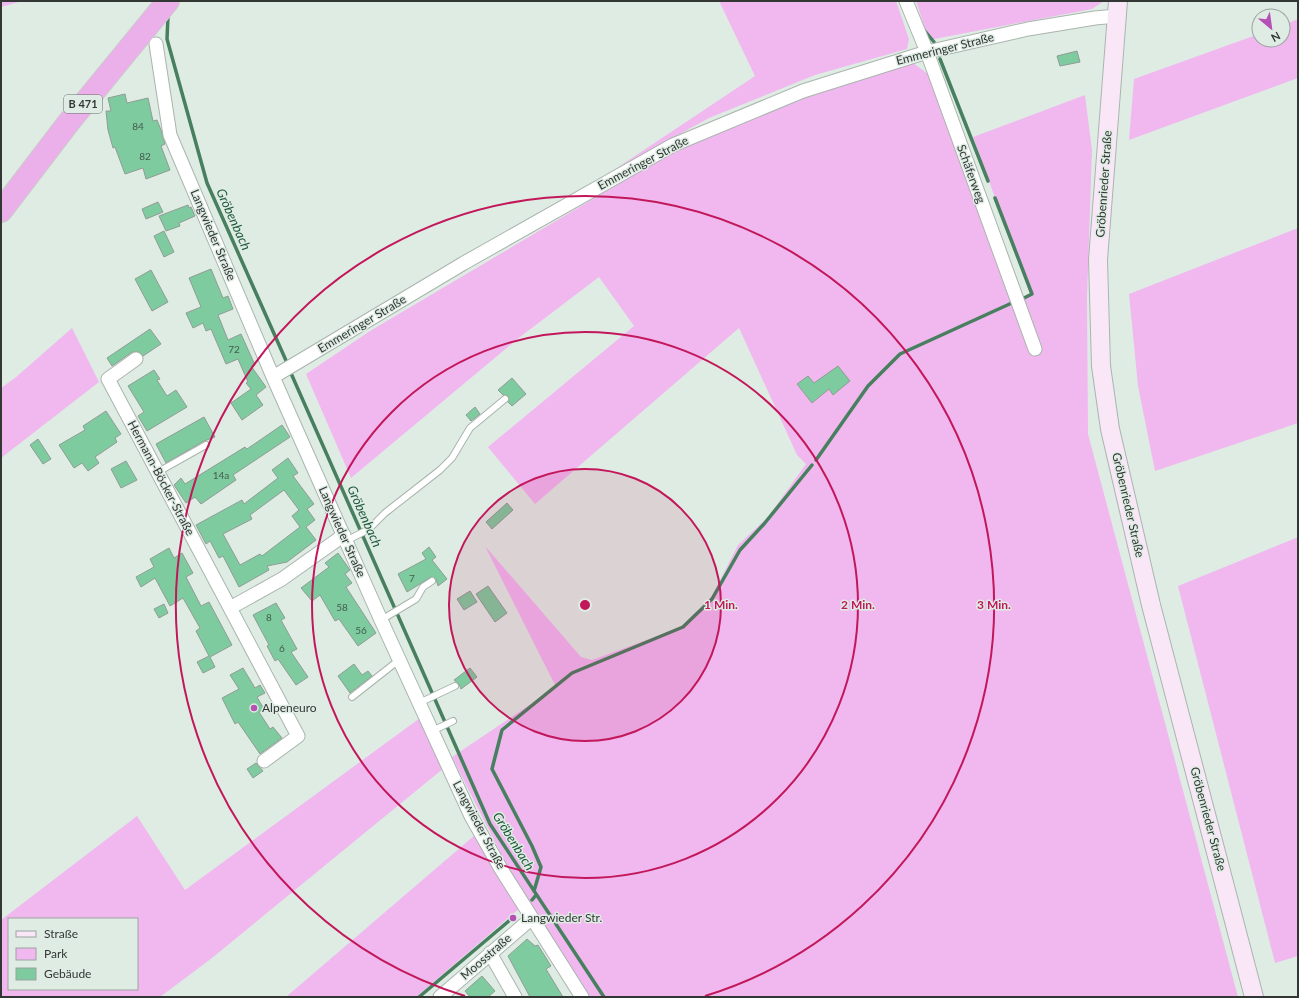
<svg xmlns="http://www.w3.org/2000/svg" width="1299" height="998" font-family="Lato,sans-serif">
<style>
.green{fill:#f0b8ef;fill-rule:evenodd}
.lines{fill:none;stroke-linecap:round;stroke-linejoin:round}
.stream{stroke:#477f5f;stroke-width:3.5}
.building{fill:#7dcb9e;stroke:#919c95;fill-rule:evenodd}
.lane-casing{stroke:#a9b5ad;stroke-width:8}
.street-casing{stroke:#a9b5ad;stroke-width:15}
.secondary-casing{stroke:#a9b5ad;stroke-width:20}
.highway-casing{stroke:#cacbca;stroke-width:24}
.lane{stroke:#fff;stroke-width:6}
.street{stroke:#fff;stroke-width:13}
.secondary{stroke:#f9e7f8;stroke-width:18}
.highway{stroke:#ebb0e9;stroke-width:22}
.ring{fill:none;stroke:#c2185b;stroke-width:2}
.poi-dot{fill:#b550b5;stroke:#dfece4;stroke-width:1.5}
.labels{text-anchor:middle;stroke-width:3;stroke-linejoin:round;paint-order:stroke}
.number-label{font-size:10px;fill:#455c4e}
.shield{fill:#dfece4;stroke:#666d69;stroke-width:1}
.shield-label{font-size:11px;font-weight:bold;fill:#323734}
.street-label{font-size:12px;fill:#323734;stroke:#dfece4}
.poi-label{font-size:12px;fill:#323734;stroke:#dfece4;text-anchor:start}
.water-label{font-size:13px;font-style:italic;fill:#1f593b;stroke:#dfece4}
.centre{fill:#c2185b;stroke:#dfece4;stroke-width:2}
.ring-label{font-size:12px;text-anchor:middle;font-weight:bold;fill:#c2185b;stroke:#dfece4;stroke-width:3;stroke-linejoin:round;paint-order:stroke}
</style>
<rect width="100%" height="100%" fill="#dfece4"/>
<path class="green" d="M1,1H22L1,7Z
M719,1H896L909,39L907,49L815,75L709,118L614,170L755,76Z
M916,1H1104L1092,9L929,40Z
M1298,19V78L1129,140L1134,79L1259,34V40H1283V25Z
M913,63L928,74L977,196L1011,301L1030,294L973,137L1085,95L1092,150L1087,298L1088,434L1238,997H590L505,862L452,757L556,687L485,546L581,657L592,660L682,627L712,596L738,545L768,517L806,464L797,455L739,328L535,504L488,447L634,326L599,277L520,337L351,478L306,374L370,331L681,147L818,93Z
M1298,228V423L1155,471L1138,386L1129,294Z
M72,328L99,382L1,458V388L15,378Z
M1298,536V956L1275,963L1178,586L1296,538Z
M420,718L444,768L212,958L160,997H1V920L137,816L185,890ZM9,919H137V989H9Z
M475,835L520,908L416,997H286Z"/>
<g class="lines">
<path class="stream" d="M168,16L167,39L207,183L288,365
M924,30L934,42
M940,59L988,181
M995,198L1032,294L1020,300
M290,371L490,824L604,997
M816,460L868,386L900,354L1014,302
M534,891L541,867L532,846L492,769L502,730L572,673L683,627L712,599L740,550L764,524L812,465
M532,900L536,895
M419,997L510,920"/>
</g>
<path class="building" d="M1077,51L1080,62L1060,66L1057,56Z
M125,94L127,103L148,98L153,121L157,120L161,130L165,144L161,146L170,170L146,179L143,168L125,174L115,147L113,148L108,130L106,111H111L108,98Z
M158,202L163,212L146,219L142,209Z
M188,205L189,208L191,207L195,216L179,223L180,226L166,231L159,216Z
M164,231L174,252L164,257L154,236Z
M211,269L223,298L228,296L233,309L218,315L228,340L241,334L255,365L251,366L266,387L256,395L263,405L242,420L231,403L251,389L246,383L248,382L238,359L226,364L211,329L206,331L203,323L193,328L186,313L201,307L189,278Z
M151,270L168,302L152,311L135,279Z
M150,329L161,344L143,356L139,352H132L112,366L107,358Z
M838,366L850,381L833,395L829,389L812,403L797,384L808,376L814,383Z
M154,370L160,379L157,380L167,396L176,390L187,407L147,431L138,416L144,412L128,386Z
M512,378L526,394L512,406L508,402V396L503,395L498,390Z
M475,407L480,414L471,421L466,415Z
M106,411L121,434L115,438L117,442L95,457L99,463L88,471L82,463L74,468L59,445L85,430L83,426Z
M204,417L215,437L204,441L166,463L156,444Z
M282,425L290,437L233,475L236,480L201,504L195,497L186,503L174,485L181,478L185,484L245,447L247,449Z
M38,439L51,459L43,464L30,445Z
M288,458L298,473L293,476L314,504L307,509L315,520L306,527L316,540L287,562L267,566L269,570L239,587L223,556L219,558L210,541L206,544L196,525L242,500L244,504L278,478L272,470ZM284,490L299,510L292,516L300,527L262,556L260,554L240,565L223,534L252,519L250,515Z
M126,461L137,480L121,488L111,469Z
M507,503L513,510L492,529L486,522Z
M429,547L436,557L432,560L447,579L438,586L436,579L431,577L407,592L398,574L426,559L422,553Z
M169,548L174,558L182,553L193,573L186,577L201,606L209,602L232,645L210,657L215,667L203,673L197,662L209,656L196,631L200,628L183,598L170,606L155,578L141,587L136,577L154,567L150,559Z
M338,553L350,570L345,574L352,583L346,587L376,633L358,646L339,619L335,621L320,595L312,601L301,588L329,567L325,563Z
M488,586L507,613L495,622L476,594Z
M470,591L477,602L464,610L457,599Z
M276,603L285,618L281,620L297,649L291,652L308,677L296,685L278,659L275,661L267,646L269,645L253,615Z
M164,604L168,613L159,618L154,609Z
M354,664L362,675L368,671L372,676L350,693L338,676Z
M243,668L255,688L260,685L265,693L257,697L264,709L259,712L270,729L273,727L282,738L260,754L238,722L235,724L222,698L239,689L230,675Z
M470,668L477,677L461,689L459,684L454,680Z
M256,763L263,771L253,778L247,769Z
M527,939L535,946L538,945L551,966L546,969L563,997H530L508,956Z
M482,976L495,991L488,997H470L465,991Z"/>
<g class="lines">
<defs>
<path id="lane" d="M158,472L206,445
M346,541L369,529L385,513L440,470L452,458L470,428L505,399
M381,620L416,599L423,587L432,581
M352,697L399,660
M419,703L455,686
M432,731L453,721"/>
<path id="street" d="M906,1L927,52L1035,349
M156,44L170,135L273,377L381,620L471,816L501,869L582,997
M136,359L108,379L230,608
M273,377L464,263L673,145L803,91L927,52L1028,29L1095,18L1117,16
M264,761L298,736L230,608L282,579L344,535
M490,953L515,997
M440,997L532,918"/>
<path id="secondary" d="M1118,1L1098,260L1101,366L1110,429L1151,605L1254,997"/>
<path id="highway" d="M1,211L69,122L168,1"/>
</defs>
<use href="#lane" class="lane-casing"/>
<use href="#street" class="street-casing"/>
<use href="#secondary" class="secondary-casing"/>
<use href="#highway" class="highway-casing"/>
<use href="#lane" class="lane"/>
<use href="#street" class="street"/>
<use href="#secondary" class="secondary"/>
<use href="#highway" class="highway"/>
</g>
<circle cx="585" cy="605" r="136" fill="#c2185b" fill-opacity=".12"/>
<g class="ring">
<circle cx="585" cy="605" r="136"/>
<circle cx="585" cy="605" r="273"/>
<path d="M465 996A409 409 0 1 1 705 996"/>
</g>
<g class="poi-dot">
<circle cx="254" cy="708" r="4"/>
<circle cx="513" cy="918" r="4"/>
</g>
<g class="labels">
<g class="number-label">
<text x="138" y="130">84</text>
<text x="145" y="160">82</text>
<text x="234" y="353">72</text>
<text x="221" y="479">14a</text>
<text x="412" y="582">7</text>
<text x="342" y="611">58</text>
<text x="269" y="621">8</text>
<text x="361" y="634">56</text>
<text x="282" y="652">6</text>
</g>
<rect class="shield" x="64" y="95" width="38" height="18" rx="3"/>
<g class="shield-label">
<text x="83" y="108">B 471</text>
</g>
<g class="street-label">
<text transform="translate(945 49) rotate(-14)" y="4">Emmeringer Straße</text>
<text transform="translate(643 163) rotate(-28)" y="4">Emmeringer Straße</text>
<text transform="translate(971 174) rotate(70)" y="4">Schäferweg</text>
<text transform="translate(1104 184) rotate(-86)" y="4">Gröbenrieder Straße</text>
<text transform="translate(213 235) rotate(67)" y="4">Langwieder Straße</text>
<text transform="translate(362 324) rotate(-31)" y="4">Emmeringer Straße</text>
<text transform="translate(161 478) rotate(62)" y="4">Hermann-Böcker-Straße</text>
<text transform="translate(1128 505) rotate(77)" y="4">Gröbenrieder Straße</text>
<text transform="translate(342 532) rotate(66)" y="4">Langwieder Straße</text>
<text transform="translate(1208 819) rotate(75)" y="4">Gröbenrieder Straße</text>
<text transform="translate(479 825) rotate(62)" y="4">Langwieder Straße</text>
<text transform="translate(486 957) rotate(-41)" y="4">Moosstraße</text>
</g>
<g class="poi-label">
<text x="262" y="712">Alpeneuro</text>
<text x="521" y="922">Langwieder Str.</text>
</g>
<g class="water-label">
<text transform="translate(234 219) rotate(66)" y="5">Gröbenbach</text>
<text transform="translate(365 516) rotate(66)" y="5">Gröbenbach</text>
<text transform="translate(514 841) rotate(58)" y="5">Gröbenbach</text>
</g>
</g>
<circle cx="585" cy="605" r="6" class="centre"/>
<g class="ring-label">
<text x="721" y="609">1 Min.</text>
<text x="858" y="609">2 Min.</text>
<text x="994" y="609">3 Min.</text>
</g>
<rect width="1299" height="998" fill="none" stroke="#323734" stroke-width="4"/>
<rect x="8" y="918" width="130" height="72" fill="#dfece4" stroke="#9aa49e"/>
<rect x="16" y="931" width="20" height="6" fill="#f9e7f8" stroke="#9aa49e"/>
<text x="44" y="938" font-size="12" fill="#323734">Straße</text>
<rect x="16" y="948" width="20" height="12" fill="#f0b8ef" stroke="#9aa49e"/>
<text x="44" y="958" font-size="12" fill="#323734">Park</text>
<rect x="16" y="968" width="20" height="12" fill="#7dcb9e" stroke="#9aa49e"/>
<text x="44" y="978" font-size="12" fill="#323734">Gebäude</text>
<g transform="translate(1271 28) rotate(151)"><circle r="19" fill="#dfece4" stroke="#9aa49e"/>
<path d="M0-3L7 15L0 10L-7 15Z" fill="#b550b5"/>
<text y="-6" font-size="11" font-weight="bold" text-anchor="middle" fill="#323734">N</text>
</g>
</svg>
